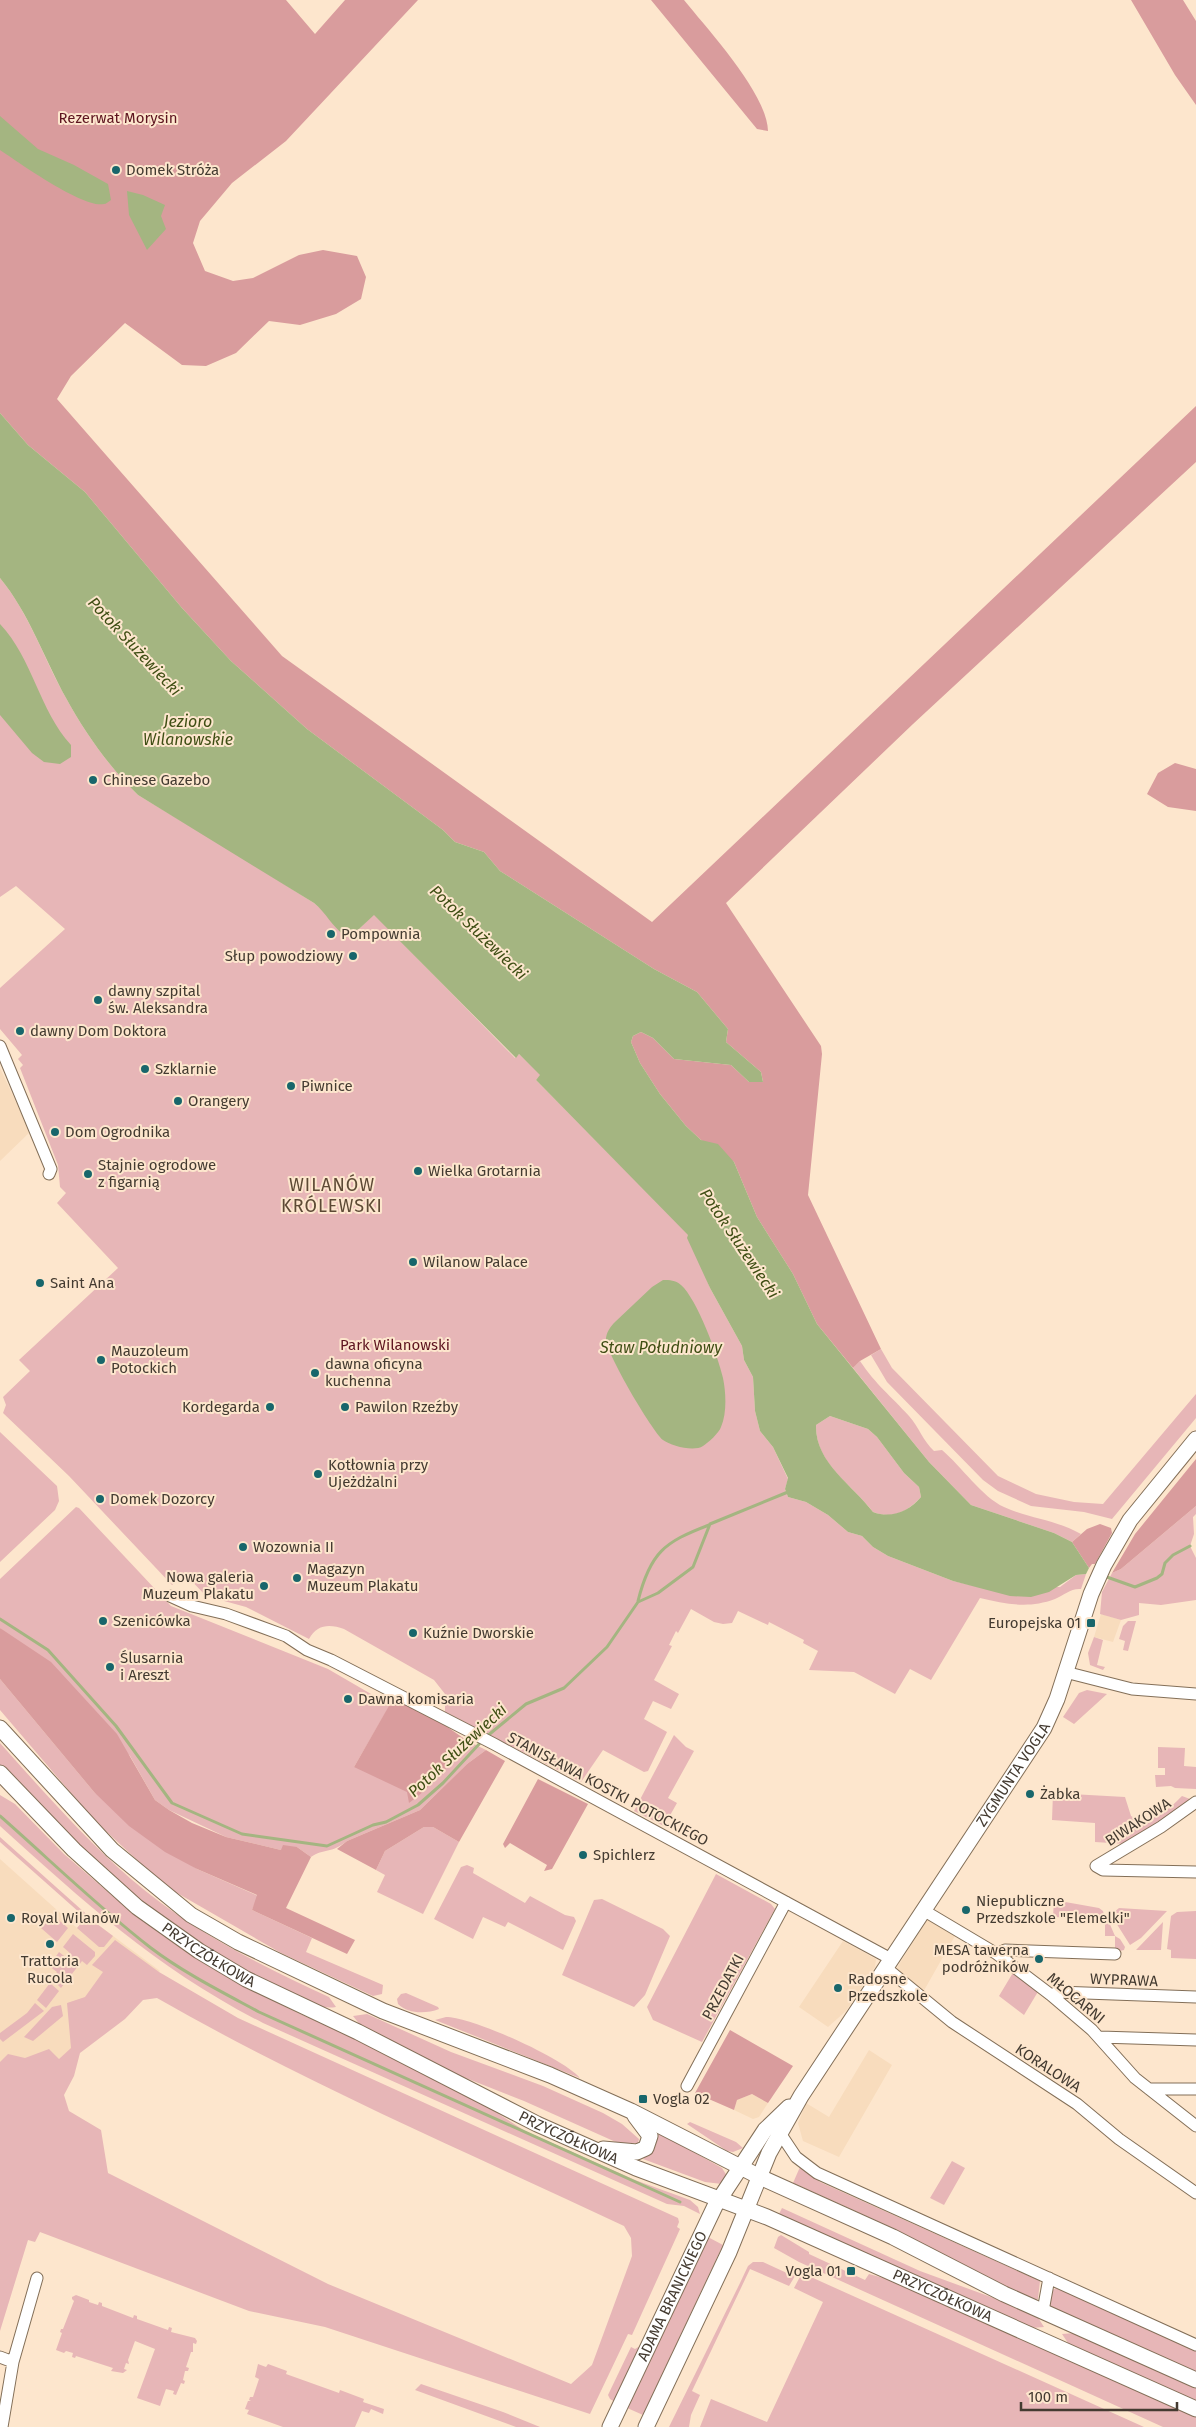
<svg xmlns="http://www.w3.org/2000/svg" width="1196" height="2427" font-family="'Fira Sans',sans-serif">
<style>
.built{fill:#f8dcbd}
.green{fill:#e7b6b7;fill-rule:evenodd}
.forest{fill:#d99c9d}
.water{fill:#a4b581;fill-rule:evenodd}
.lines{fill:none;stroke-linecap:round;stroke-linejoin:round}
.stream{stroke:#a4b581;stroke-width:3}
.street-casing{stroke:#836f58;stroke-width:13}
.secondary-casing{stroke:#836f58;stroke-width:17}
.street{stroke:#fff;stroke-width:11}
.secondary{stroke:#fff;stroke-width:15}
.poi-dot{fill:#18666b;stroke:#fde6cd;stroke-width:2}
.labels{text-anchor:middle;stroke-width:4;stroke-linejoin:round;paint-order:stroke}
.park-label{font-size:15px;fill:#5d141f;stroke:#fde6cd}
.poi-label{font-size:15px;fill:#443b31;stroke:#fde6cd;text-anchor:start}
.street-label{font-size:15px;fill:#443b31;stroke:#fde6cd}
.water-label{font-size:16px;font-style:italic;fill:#3f4e14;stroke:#fde6cd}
.quarter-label{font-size:18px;letter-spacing:1px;fill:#5d4a35;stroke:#fde6cd}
</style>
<rect width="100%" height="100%" fill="#fde6cd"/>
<path class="built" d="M0,1068L30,1132L0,1161Z
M1101,1614L1121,1620L1113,1642L1094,1637Z
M0,1859L77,1928L82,1922L97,1924L160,1971L0,2111Z
M928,1918L956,1934L922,1994L895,1971Z
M843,1941L876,1959L875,1967L846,2011L828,2027L799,2007Z
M869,2050L892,2065L839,2157L803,2141L798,2123L806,2103L829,2117Z
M752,2094L768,2103L759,2117L753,2119L734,2110L737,2100Z"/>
<path class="green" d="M0,578C29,613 44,659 66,698C85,733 110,768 138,795L233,852L314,903L328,915L359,929L374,914L515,1058L519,1054L541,1075L536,1080L689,1235L710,1288L742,1346L744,1360L753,1377L755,1411L760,1431L773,1447L788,1479L785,1489L788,1497L806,1502L828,1515L848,1532L862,1536L873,1547L888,1556L953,1581L979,1587H1060L1076,1575L1086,1574L1081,1589C1071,1588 1064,1595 1055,1599C1028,1609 1007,1604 980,1598L931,1680L910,1669L895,1694L854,1672L809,1670L818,1651L803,1643L804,1640L769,1622L768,1625L738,1611L732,1623L723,1624L714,1622L691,1609L678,1633L676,1631L669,1645L672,1646L654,1680L679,1694L671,1709L653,1701L644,1719L667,1732L648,1771L644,1772L603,1750L581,1782L445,1712V1694L434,1680L344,1629C330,1624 317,1624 309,1639L246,1607L206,1596L185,1574L172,1585L69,1476L3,1413L6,1405L3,1397L30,1371L19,1360L118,1268L57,1203L66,1193L60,1187L58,1165L20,1068L23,1065L18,1059L22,1055L0,1029V988L65,929L16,886L0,897Z
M881,1349L892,1368L998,1476L1036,1494L1074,1502L1103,1504L1196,1394V1418L1112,1519L1084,1512L1031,1506L998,1491L983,1480L887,1382L871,1355Z
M860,1361C876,1385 891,1396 909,1416C919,1427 923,1441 934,1451L942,1450C961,1466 982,1497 1004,1507C1031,1519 1054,1519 1081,1534L1072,1542L1054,1533L971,1505L929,1462L853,1368Z
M830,1416L868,1429L877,1437L904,1473L919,1487L921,1497C908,1511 893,1520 873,1512C852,1484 815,1464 816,1425Z
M0,1432L57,1486L59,1501L55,1510L0,1562Z
M1196,1506V1514L1193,1517L1194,1534L1190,1546L1196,1558V1600L1161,1605L1139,1603V1615L1121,1620L1100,1614L1102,1592L1112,1573L1121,1569Z
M76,1507L79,1508L171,1606L328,1669L390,1705L354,1767L457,1755L466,1740L486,1750L467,1764L420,1810L347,1841C331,1854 324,1848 311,1857L297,1847L281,1850L226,1837L169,1810L155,1800L130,1756L0,1628V1579Z
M1128,1621H1136L1128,1651L1123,1650L1125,1641L1119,1639L1123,1626Z
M1094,1637L1103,1640L1097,1665L1105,1667L1103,1670L1090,1665L1088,1653Z
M0,1679L94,1792L197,1869L258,1896L252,1910L312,1938L306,1952L383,1985L382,1994L373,1996L281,1953L165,1886L94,1820L0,1710Z
M1087,1690L1107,1694L1074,1724L1063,1717L1079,1693Z
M674,1735L686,1747L694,1751L668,1798L677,1803L664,1826L634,1811Z
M0,1743C42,1790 84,1838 131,1879C190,1930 259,1965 329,1997L336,2007C317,2010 301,1999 283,1991C172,1941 83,1853 0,1765Z
M1158,1747L1185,1748L1184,1766L1196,1767V1789L1175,1788L1171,1786L1156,1787L1155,1775H1165V1768H1158Z
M1053,1793L1125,1797L1131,1816C1150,1828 1170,1808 1182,1796L1190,1799L1184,1807L1126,1844L1095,1842V1823L1052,1820Z
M0,1795L15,1804L64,1854L123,1905L147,1924L215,1970L298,2013L355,2038L485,2105L525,2131L635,2180L690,2200L698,2207L700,2214L684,2206L667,2204L263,2023C159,1970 85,1903 0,1826Z
M424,1827H433L459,1842L423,1914L377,1892L385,1875L376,1870L385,1851Z
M0,1837L93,1920L76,1918L80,1913L0,1842Z
M467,1865L474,1868L473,1873L525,1903L530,1896L565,1915L574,1917L576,1921L563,1950L508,1922L505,1927L483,1917L473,1939L434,1919L461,1867Z
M716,1874L771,1904L775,1909L702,2042L653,2020L647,2007Z
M602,1899L663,1929L670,1936L645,1995L634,2007L562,1975L594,1900Z
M1054,1900L1099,1908L1103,1911L1105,1919L1108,1920L1115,1936L1120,1939L1125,1947L1124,1950L1115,1952V1936H1105V1919L1053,1917Z
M1119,1908L1167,1911L1141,1938L1130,1945L1113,1918V1913Z
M1196,1911V1959L1171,1958V1950L1167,1949L1171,1916L1177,1912Z
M53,1915L68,1928L57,1942L41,1928Z
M82,1922L97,1924L113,1936L104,1947H99L77,1928Z
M1163,1922L1161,1950H1136Z
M73,1934L95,1952V1956L87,1965L82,1961L61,1988L52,1979L57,1972L49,1966L59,1952L68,1959L71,1954L63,1947Z
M115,1940L159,1972L238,2018L678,2218L679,2222L677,2227L680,2229L632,2335L628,2334L590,2414L325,2327L249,2311L40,2232L35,2242L28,2240L0,2331V2062L8,2054L25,2058L49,2049L59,2059L71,2048L67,2003L85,1997L103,1972L92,1965ZM157,1998C307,2084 467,2152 624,2226L631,2238L632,2256L592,2365L571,2384L328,2284L108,2173L101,2130L69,2111L64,2095L74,2076L80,2053L125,2019L143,2000Z
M1014,1971L1039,1990L1024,2015L999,1996Z
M50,1983L59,1991L46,2008L37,2000Z
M406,1993L438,2007L439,2009C426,2014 408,2014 398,2004L397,1999L401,1994Z
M35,2003L44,2011L3,2042L0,2039V2033L27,2013Z
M61,2005L63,2016L33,2041L24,2037L52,2007Z
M367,2014L451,2052L543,2086L603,2113L622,2124L639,2139L638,2143H618L524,2101L438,2067L361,2026L353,2016Z
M446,2017C472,2017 563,2058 580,2078L435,2020Z
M690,2122L736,2142L743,2148L733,2152L727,2151L687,2124Z
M656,2131L722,2168L727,2176L722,2184L705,2182L643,2159L649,2153Z
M952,2161L965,2168L944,2205L930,2198Z
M800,2167L820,2182L1040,2281L1038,2299L1035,2300L965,2268L897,2230L793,2183Z
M782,2208L920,2271L1010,2304L1037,2316L1044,2327L1031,2328L778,2216Z
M781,2235L809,2252V2254L865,2280L869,2274L887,2279L1196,2417V2427H1163L799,2262L774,2248L778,2237Z
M706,2236L723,2245L643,2415L625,2407Z
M753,2262H763L789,2274L791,2271H798L789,2286L750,2269L692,2391L700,2395L691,2415L689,2427H669L740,2283L748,2266Z
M802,2273L1144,2427H700L711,2399L767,2422L823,2302L794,2288Z
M1056,2288L1196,2351V2373L1049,2307L1051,2291Z
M76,2295L89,2300V2302L98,2305L99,2302L102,2303V2306L133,2318L134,2315L137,2316V2319L168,2330L169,2327L172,2328L171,2332L195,2338L197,2341L196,2344L193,2343V2352H191L186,2367L189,2368L188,2371H185L183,2380L185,2381L184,2384L181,2383L176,2395L173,2394L174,2391L166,2389L160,2406L137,2398L155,2349L135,2341L128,2360L129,2364L126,2363L124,2369L127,2370L123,2373L111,2371L113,2368L76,2356L75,2358L72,2357L73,2353L66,2351L64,2353L56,2350L62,2333L60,2332L61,2329H63L74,2301L72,2299V2297Z
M1075,2333L1196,2388V2402L1070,2346L1062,2334Z
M640,2346L615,2402L610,2399L608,2395L631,2347L635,2349Z
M258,2364L266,2367L268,2364L287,2371L286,2374L339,2393L340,2390L364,2399L363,2402L384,2409L383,2414L371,2409L369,2413L362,2411L355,2427H283L247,2414L249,2410L245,2409L248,2401H251L249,2400L250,2397H253L259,2379L255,2377Z
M421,2384L503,2412L540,2427H516L415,2390Z"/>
<path class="forest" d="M0,0H286L315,34L345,0H418L286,141L232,183L200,221L193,243L205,271L233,281L253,278L299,255L323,250L357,256L366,277L361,299L336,314L300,325L269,321L236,353L206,366L182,365L125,323L71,376L57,399L282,656L652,922L1196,406V462L913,724L726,903L821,1046L822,1054L808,1195L881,1349L860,1361L853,1368L817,1324L793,1274L757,1217L734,1162L701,1140L686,1126L660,1094L640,1063L631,1042L633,1036L641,1032L653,1038L674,1059L731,1065L749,1082H763L761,1072L726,1042L728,1029L697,992L654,969L500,871L484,852L455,842L443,830L307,729L231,661L182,608L85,492L28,445L0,413Z
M651,0H684C708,30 767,93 768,131L757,129Z
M1131,0H1183L1196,21V105L1175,75Z
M1175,763L1196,769V811L1168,807L1147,794L1158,773Z
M1196,1459V1506L1121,1569L1112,1573L1135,1534Z
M1100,1524L1111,1528L1112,1533L1095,1564H1092L1089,1568L1072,1542L1087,1529Z
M0,1628L51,1662L117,1734L155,1800L169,1810L192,1823L226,1837L281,1850L283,1845L297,1847L311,1857L286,1908L355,1940L347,1954L252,1910L257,1895L197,1869L165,1852L129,1826L94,1792L0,1679Z
M394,1697L439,1721L466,1740C452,1764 432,1786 409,1803L407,1792L354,1767Z
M486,1750L505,1761L459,1842L433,1827H424L385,1851L376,1870L337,1849L347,1841L420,1810L467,1764Z
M538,1779L588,1804L552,1869L544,1871L547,1865L510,1843L505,1848L503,1844Z
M730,2030L793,2066L768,2103L752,2094L737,2100L734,2110L695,2093Z"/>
<path class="water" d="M0,116L38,149L74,165L108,184L111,200C108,202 106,204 104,204C84,209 18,162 0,150Z
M127,191L143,195L165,205L161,216L166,229L147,250L129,215Z
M0,413L28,445L85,492L182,608L231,661L307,729L443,830L455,842L484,852L500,871L654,969L697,992L728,1029L726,1042L761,1072L763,1082H749L731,1065L674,1059L653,1038L641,1032L633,1036L631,1042L640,1063L660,1094L686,1126L701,1140L718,1144L734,1162L757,1217L793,1274L817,1324L929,1462L971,1505L1054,1533L1072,1542L1089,1568L1086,1574L1076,1575L1049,1592L1031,1597L1010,1596L953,1581L888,1556L873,1547L862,1536L848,1532L828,1515L806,1502L788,1497L785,1489L788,1478L773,1447L760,1431L755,1411L753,1377L744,1360L742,1346L710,1288L687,1238L688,1235L536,1080L540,1075L519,1054L516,1058L374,915L359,929L344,935C331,925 327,914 314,903L138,795C110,768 85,733 66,698C44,658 29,613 0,578ZM830,1416L868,1429L877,1437L904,1473L919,1487L921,1497C909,1511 892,1519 873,1512C852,1484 815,1463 816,1425Z
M0,624C33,659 39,710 71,745V757L60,764L44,762L32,753L0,715Z
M663,1280C670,1280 675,1280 681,1285C697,1299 718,1356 723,1378C726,1393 727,1413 721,1427C719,1433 708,1443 703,1446C694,1452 671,1446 663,1440C652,1431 604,1350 606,1338C607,1331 611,1326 615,1322L652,1287Z"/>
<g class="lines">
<path class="stream" d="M1104,1576L1135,1587L1157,1578L1162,1574L1165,1563L1173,1555L1190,1546
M638,1601C650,1553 664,1542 709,1525
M0,1619L48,1650L116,1726L172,1803L242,1834L327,1846L373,1825L386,1822L418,1805L443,1783L481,1742
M486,1737L526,1704L564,1688L607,1647L638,1602L658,1593L693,1567L710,1524L788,1492
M0,1816C50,1860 98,1907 151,1948C184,1973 222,1992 259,2012L680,2202"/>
<defs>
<path id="street" d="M0,1046L51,1169L49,1174
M170,1596L192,1606L226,1614L286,1636L307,1650L331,1660L494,1744L891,1959
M1065,1672L1132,1689L1196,1694
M1196,1802L1161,1827L1096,1866L1103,1870L1196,1872
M923,1910L997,1954L1051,1995L1092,2030L1135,2078L1196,2126
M997,1954L1005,1950L1115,1954
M885,1967L952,2022L1077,2104L1119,2139L1196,2193
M1051,1995L1058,1992L1196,1997
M1100,2037L1196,2040
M687,2086L786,1902
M1149,2089H1196
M780,2133L796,2157L817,2173L1196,2345
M1043,2311L1049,2278
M0,2357L13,2362
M2,2427L13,2362L37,2278"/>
<g id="secondary">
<path d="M0,1728L112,1850L191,1915L238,1942L383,2011L550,2075L631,2111L760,2177L893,2237L1004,2294L1196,2380"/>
<path id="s1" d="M0,1773L74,1850L137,1907L199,1951L246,1979L358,2032L537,2124L636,2168L767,2217L1196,2409"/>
<path d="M603,2149L637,2152L646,2148L650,2136L635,2116"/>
<path id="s2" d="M610,2427L715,2206L765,2130L789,2107"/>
<path id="s3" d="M646,2427L729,2252L769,2153L801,2096L1044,1728L1057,1699L1091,1594L1104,1565L1130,1520L1196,1439"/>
</g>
</defs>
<use href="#street" class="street-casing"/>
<use href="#secondary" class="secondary-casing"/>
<use href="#street" class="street"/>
<use href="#secondary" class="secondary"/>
</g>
<g class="poi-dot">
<circle cx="116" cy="170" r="5"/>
<circle cx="93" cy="780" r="5"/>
<circle cx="331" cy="934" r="5"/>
<circle cx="353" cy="956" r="5"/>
<circle cx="98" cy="1000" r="5"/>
<circle cx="20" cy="1031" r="5"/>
<circle cx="145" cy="1069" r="5"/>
<circle cx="291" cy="1086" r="5"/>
<circle cx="178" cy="1101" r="5"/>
<circle cx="55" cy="1132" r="5"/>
<circle cx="418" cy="1171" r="5"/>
<circle cx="88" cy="1174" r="5"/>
<circle cx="413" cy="1262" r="5"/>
<circle cx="40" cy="1283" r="5"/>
<circle cx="101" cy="1360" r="5"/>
<circle cx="315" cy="1373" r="5"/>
<circle cx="270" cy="1407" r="5"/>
<circle cx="345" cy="1407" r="5"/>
<circle cx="318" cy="1474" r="5"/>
<circle cx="100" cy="1499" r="5"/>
<circle cx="243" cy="1547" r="5"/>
<circle cx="297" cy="1578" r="5"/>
<circle cx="264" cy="1586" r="5"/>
<circle cx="103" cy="1621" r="5"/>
<rect x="1086" y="1618" width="10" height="10" rx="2.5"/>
<circle cx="413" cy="1633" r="5"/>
<circle cx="110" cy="1667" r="5"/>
<circle cx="348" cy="1699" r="5"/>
<circle cx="1030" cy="1794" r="5"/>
<circle cx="583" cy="1855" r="5"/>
<circle cx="966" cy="1910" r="5"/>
<circle cx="11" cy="1918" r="5"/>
<circle cx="50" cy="1944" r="5"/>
<circle cx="1039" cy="1959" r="5"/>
<circle cx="838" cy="1988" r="5"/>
<rect x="638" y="2094" width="10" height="10" rx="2.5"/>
<rect x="846" y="2266" width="10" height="10" rx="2.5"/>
</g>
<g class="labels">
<g class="park-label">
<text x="118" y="123">Rezerwat Morysin</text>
<text x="395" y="1350">Park Wilanowski</text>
</g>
<g class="poi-label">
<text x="126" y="175">Domek Stróża</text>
<text x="103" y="785">Chinese Gazebo</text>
<text x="341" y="939">Pompownia</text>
<text x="343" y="961" text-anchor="end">Słup powodziowy</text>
<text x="108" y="996">dawny szpital<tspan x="108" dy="17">św. Aleksandra</tspan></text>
<text x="30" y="1036">dawny Dom Doktora</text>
<text x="155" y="1074">Szklarnie</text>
<text x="301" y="1091">Piwnice</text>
<text x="188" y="1106">Orangery</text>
<text x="65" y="1137">Dom Ogrodnika</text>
<text x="98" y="1170">Stajnie ogrodowe<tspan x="98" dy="17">z figarnią</tspan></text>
<text x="428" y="1176">Wielka Grotarnia</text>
<text x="423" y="1267">Wilanow Palace</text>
<text x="50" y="1288">Saint Ana</text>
<text x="111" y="1356">Mauzoleum<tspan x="111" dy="17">Potockich</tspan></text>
<text x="325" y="1369">dawna oficyna<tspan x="325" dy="17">kuchenna</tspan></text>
<text x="260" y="1412" text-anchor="end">Kordegarda</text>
<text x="355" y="1412">Pawilon Rzeźby</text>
<text x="328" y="1470">Kotłownia przy<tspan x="328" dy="17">Ujeżdżalni</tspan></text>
<text x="110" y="1504">Domek Dozorcy</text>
<text x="253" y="1552">Wozownia II</text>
<text x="307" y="1574">Magazyn<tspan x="307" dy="17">Muzeum Plakatu</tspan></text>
<text x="254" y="1582" text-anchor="end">Nowa galeria<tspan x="254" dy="17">Muzeum Plakatu</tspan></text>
<text x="113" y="1626">Szenicówka</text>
<text x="1081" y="1628" text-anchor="end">Europejska 01</text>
<text x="423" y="1638">Kuźnie Dworskie</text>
<text x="120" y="1663">Ślusarnia<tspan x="120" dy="17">i Areszt</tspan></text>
<text x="358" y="1704">Dawna komisaria</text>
<text x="1040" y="1799">Żabka</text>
<text x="593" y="1860">Spichlerz</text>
<text x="976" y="1906">Niepubliczne<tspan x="976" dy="17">Przedszkole "Elemelki"</tspan></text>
<text x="21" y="1923">Royal Wilanów</text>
<text x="1029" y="1955" text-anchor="end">MESA tawerna<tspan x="1029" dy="17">podróżników</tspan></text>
<text x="50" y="1966" text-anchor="middle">Trattoria<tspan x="50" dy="17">Rucola</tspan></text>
<text x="848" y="1984">Radosne<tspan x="848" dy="17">Przedszkole</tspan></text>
<text x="653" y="2104">Vogla 02</text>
<text x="841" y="2276" text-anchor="end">Vogla 01</text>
</g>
<g class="street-label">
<text dy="5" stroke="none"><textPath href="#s3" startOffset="751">ZYGMUNTA VOGLA</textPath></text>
<text transform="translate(608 1789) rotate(28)" y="5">STANISŁAWA KOSTKI POTOCKIEGO</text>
<text transform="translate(1138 1822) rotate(-33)" y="5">BIWAKOWA</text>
<text dy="5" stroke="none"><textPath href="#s1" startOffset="278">PRZYCZÓŁKOWA</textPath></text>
<text transform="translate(1124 1980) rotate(2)" y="5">WYPRAWA</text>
<text transform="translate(723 1987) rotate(-62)" y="5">PRZEDATKI</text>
<text transform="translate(1076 1998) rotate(40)" y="5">MŁOCARNI</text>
<text transform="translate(1048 2068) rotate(33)" y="5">KORALOWA</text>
<text dy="5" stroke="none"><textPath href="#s1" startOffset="682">PRZYCZÓŁKOWA</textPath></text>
<text dy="5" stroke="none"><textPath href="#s2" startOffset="145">ADAMA BRANICKIEGO</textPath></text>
<text dy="5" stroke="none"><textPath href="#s1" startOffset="1088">PRZYCZÓŁKOWA</textPath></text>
</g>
<g class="water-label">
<text transform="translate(135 646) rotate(47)" y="6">Potok Służewiecki</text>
<text x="188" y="727">Jezioro<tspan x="188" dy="18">Wilanowskie</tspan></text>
<text transform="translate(479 932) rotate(44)" y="6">Potok Służewiecki</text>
<text transform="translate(740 1243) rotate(56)" y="6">Potok Służewiecki</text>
<text x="661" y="1353">Staw Południowy</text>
<text transform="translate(457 1750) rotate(-43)" y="6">Potok Służewiecki</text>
</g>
<g class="quarter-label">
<text x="332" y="1191">WILANÓW<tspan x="332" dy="21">KRÓLEWSKI</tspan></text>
</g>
</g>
<path d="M1021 2402v8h156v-8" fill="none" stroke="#443b31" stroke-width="2.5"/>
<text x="1028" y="2402" font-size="15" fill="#443b31" stroke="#fde6cd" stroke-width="4" paint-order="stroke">100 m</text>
</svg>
